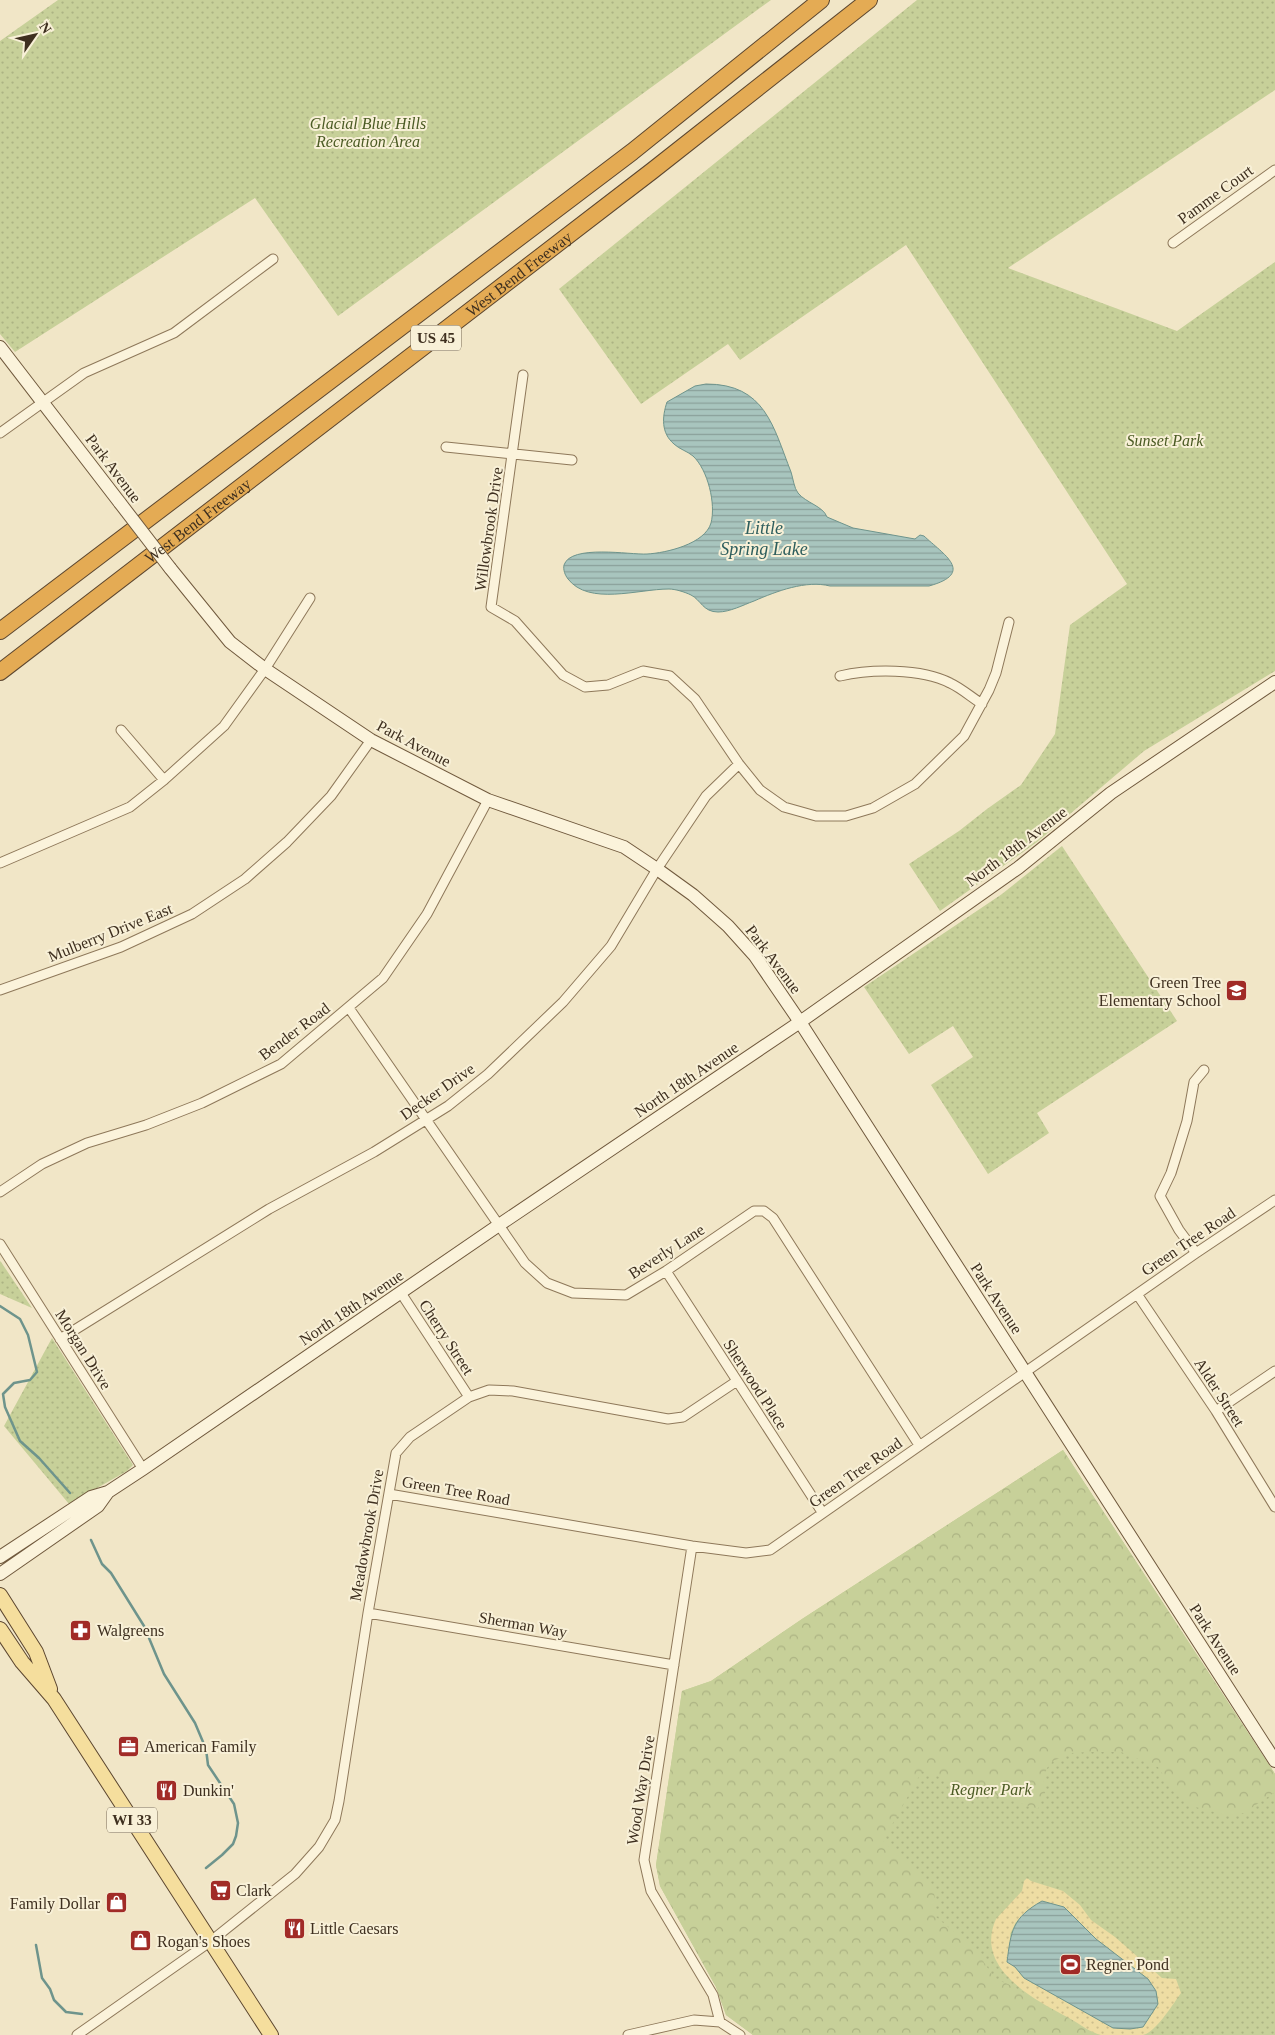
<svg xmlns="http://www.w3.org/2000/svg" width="1275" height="2035" font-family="Georgia,serif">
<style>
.green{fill:url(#green-dots)}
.forest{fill:url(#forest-crowns)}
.sand{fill:url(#sand-dots);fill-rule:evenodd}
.water{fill:url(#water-rules);stroke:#6e948c}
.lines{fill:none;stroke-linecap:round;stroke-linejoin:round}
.stream{stroke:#6e948c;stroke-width:2.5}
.street-casing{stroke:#8e785a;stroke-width:11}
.secondary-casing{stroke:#70593d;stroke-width:14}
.primary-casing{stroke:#5c462f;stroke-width:16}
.highway-casing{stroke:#5c462f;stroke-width:18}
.street{stroke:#fbf3db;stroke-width:9}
.secondary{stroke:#fbf3db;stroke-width:12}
.primary{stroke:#f5de9d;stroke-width:14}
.highway{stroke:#e4ab54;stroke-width:16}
.secondary-bridge-casing{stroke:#70593d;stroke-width:14;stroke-linecap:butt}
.secondary-bridge{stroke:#fbf3db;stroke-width:12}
.labels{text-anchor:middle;stroke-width:4;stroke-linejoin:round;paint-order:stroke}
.shield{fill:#f8f0d7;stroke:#766956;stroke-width:1}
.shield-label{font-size:15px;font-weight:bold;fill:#3e2f1f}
.park-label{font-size:16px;font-style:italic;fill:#4b5b24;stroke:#f8f0d7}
.street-label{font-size:16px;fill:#3e2f1f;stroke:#f8f0d7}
.poi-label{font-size:16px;fill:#3e2f1f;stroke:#f8f0d7;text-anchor:start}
.water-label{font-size:18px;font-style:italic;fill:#2e5e5d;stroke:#f8f0d7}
</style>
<defs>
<pattern id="green-dots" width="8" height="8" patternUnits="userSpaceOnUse" patternTransform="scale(1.25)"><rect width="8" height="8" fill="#c7d099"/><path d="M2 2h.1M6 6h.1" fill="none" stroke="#acb383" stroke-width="1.8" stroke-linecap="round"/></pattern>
<pattern id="forest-crowns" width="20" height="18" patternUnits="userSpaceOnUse" patternTransform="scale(1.25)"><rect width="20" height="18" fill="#c7d099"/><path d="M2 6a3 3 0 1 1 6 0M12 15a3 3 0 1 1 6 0" fill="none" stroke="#acb383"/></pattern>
<pattern id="sand-dots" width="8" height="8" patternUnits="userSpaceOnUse" patternTransform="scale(1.25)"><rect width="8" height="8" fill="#eedda3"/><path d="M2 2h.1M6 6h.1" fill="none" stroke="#cdbe8c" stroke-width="1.8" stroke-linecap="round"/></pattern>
<pattern id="water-rules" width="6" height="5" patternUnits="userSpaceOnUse" patternTransform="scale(1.25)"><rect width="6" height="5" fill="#a8c5be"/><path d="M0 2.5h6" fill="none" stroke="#8aa09a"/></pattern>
</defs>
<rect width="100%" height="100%" fill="#f1e6c7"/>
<path class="green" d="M58,0H771L338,316L255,198L15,352L0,334V41Z
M917,0H1275V90L1008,268L1177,331L1275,262V671L1144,751L1037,842L940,911L909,864L959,831L987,809L1021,785L1055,734L1070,625L1127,584L906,245L740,360L728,344L641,404L559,289Z
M1062,846L1177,1021L1037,1113L1049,1133L988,1174L931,1085L973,1057L953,1026L909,1054L864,987L1002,894Z
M0,1261L1,1262L32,1308L0,1294Z
M52,1338L133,1465L127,1471L69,1504L4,1426Z
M1063,1450L1275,1774V2035H753L726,2015L716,1987L660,1886L656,1865L682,1691L711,1681L802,1619Z"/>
<path class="forest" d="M1063,1450L1275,1774V1792L1244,1813L1226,1815L1188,1805L1173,1791L1158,1767L1121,1752H1088L1072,1753L1053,1761L1047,1768L1043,1779L1046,1790L1038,1809L922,1771L883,1841L934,1889L936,1917L975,1949L995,1979L1008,1984L1101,2035H753L726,2015L716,1987L660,1886L656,1865L682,1691L711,1681L802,1619Z"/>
<path class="sand" d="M1027,1878L1031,1881L1063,1891L1080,1905L1091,1920L1115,1937L1162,1978L1176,1979L1181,1993C1173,2004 1156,2032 1143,2035C1135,2035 1109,2035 1101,2035C1089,2032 1077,2022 1067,2017C1032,1998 974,1968 996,1919L1022,1891L1024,1881ZM1064,1907L1096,1939L1024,1978L1015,1967L1010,1934L1016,1922L1030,1908Z"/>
<path class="water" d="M706,384C765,384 773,426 791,472C793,478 794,488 798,493C806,503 823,506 827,517L853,528L915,539L920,535L924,536C943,554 976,573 929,586H830C806,580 777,591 754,601C743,605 730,612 718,612C703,612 701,600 691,595C685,592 675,589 669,589C638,589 589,606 568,579C565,575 563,570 564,565C571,544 630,555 647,554C666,553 705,544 711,523C716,504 708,470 693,456C687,451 679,449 674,444C661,433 662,417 667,402L695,386Z
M1042,1901L1064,1907L1096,1939L1148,1979L1156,1991L1158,2004L1143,2027L1130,2029L1113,2028L1024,1978L1015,1967L1007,1962C1011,1931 1012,1918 1042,1901Z"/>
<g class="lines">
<path class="stream" d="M0,1306L20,1319L28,1335L37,1372L30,1380L14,1383L3,1394L5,1407L20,1441L39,1458L70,1493
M91,1540L102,1564L111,1573L144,1626L164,1674L195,1723L206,1749L208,1765L234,1804L238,1823L236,1836L233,1844L222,1855L206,1868
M36,1945L42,1978L50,1989L54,2000L66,2012L82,2014"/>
<defs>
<path id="street" d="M1173,243L1275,170
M523,375L491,607L515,621L563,675L585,687L608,685L643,671L670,676L695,699L739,764L760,790L784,807L816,816H846L873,808L915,784L964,736L989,690L996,673L1009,622
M0,433L84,373L174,333L273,259
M446,447L572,460
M840,676C870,669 921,668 950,683C961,688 971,697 982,704
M121,730L164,780
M0,863L130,807L164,780L224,726L265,669L310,598
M0,990L121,947L192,914L245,879L287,842L331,796L371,740
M349,1008L525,1263L547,1283L573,1293L626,1295L666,1271L754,1211H764L773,1218L919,1445
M0,1192L42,1164L87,1143L146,1125L202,1103L281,1064L383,978L427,914L488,800
M0,1244L143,1469
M1196,1253L1179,1230L1160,1196L1171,1173L1176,1157L1187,1121L1194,1082L1204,1070
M666,1271L822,1512
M401,1293L469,1397
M1137,1294L1216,1411L1275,1507
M60,1339L269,1209L374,1152L448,1106L488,1074L563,1002L611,946L657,869L706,796L739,764
M1216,1411L1275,1371
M389,1494L692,1546L746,1553L770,1550L1196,1253L1275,1200
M692,1546L644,1860L651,1891L713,1995L720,2022
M368,1613L674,1665
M77,2035L211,1941L295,1874L319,1847L335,1820L339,1801L368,1613L396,1453L410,1437L469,1397L489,1390L513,1391L668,1419L683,1417L737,1381
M628,2035L694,2020L720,2022L740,2035"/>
<path id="secondary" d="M0,347L120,503
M170,568L230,642L265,669L371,740L488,800L624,847L657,869L693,895L728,926L755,956L800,1022L1275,1761
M0,1557L91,1497L108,1492L143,1469L499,1225L800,1022L1018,868L1111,793L1275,682
M0,1574L98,1506L108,1492"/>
<path id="primary" d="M0,1595L36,1652L50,1689
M0,1629L22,1662L54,1699L271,2035"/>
<g id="highway">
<path d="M0,631L632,152L821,0"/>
<path id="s1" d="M0,672L652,171L869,0"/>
</g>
</defs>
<use href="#street" class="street-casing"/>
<use href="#secondary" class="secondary-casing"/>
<use href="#primary" class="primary-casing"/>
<use href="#highway" class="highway-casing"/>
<use href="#street" class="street"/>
<use href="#secondary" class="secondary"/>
<use href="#primary" class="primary"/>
<use href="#highway" class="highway"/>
<defs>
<path id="secondary-bridge" d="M120,503L170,568"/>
</defs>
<use href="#secondary-bridge" class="secondary-bridge-casing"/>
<use href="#secondary-bridge" class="secondary-bridge"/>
</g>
<defs>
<symbol id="school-square" viewBox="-11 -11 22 22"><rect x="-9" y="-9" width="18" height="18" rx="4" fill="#a12b27" stroke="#f8f0d7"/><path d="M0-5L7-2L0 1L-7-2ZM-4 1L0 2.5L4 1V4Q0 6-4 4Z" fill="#fff"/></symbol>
<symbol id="pharmacy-square" viewBox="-11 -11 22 22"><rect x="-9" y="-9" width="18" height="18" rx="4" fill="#a12b27" stroke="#f8f0d7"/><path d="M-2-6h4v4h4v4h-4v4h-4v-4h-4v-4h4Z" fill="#fff"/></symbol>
<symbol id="office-square" viewBox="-11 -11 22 22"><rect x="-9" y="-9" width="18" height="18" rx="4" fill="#a12b27" stroke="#f8f0d7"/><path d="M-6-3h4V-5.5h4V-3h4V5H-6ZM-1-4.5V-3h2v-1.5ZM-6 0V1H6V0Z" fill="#fff"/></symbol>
<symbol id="restaurant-square" viewBox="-11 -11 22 22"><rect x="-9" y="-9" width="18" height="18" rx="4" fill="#a12b27" stroke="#f8f0d7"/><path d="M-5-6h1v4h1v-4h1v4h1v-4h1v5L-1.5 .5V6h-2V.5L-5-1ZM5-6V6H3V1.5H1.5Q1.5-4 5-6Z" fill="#fff"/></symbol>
<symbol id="supermarket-square" viewBox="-11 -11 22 22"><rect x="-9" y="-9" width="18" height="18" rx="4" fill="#a12b27" stroke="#f8f0d7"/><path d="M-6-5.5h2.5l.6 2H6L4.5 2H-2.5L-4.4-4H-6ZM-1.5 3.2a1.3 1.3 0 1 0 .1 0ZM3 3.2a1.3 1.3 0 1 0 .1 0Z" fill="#fff"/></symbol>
<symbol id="shop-square" viewBox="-11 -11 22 22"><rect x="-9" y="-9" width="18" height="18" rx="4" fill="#a12b27" stroke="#f8f0d7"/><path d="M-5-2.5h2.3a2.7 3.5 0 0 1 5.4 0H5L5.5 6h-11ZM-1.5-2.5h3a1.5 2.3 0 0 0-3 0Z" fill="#fff"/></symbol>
<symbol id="stadium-square" viewBox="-11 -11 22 22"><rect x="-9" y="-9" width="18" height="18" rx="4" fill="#a12b27" stroke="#f8f0d7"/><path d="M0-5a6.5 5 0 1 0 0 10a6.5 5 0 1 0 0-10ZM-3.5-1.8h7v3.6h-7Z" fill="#fff"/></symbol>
</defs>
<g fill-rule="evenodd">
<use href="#school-square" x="1224" y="978" width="25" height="25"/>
<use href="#pharmacy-square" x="68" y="1618" width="25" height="25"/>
<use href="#office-square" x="116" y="1734" width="25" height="25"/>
<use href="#restaurant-square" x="154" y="1778" width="25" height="25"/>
<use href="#supermarket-square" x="208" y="1878" width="25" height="25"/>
<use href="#shop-square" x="104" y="1890" width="25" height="25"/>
<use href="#restaurant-square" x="282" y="1916" width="25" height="25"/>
<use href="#shop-square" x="128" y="1928" width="25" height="25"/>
<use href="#stadium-square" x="1058" y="1952" width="25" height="25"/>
</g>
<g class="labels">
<g class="shield">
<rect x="411" y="325.5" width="50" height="25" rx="4"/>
<rect x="107" y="1807.5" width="50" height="25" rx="4"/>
</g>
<g class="shield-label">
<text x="436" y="343">US 45</text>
<text x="132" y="1825">WI 33</text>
</g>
<g class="park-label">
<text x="368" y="129">Glacial Blue Hills<tspan x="368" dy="18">Recreation Area</tspan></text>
<text x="1165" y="446">Sunset Park</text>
<text x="991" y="1795">Regner Park</text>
</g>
<g class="street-label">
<text transform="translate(1215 194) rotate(-36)" y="6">Pamme Court</text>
<text dy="6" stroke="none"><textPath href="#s1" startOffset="654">West Bend Freeway</textPath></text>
<text transform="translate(114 468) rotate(53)" y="6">Park Avenue</text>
<text dy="6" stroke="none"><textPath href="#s1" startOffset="249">West Bend Freeway</textPath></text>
<text transform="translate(488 529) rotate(-82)" y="6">Willowbrook Drive</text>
<text transform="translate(414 743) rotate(28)" y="6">Park Avenue</text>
<text transform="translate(1016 846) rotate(-37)" y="6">North 18th Avenue</text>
<text transform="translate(110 932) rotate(-22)" y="6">Mulberry Drive East</text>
<text transform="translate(774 959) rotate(53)" y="6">Park Avenue</text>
<text transform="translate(294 1031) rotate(-37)" y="6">Bender Road</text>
<text transform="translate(686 1079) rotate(-34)" y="6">North 18th Avenue</text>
<text transform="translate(437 1091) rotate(-35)" y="6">Decker Drive</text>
<text transform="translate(1188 1241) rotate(-34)" y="6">Green Tree Road</text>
<text transform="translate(666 1251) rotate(-33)" y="6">Beverly Lane</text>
<text transform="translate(997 1298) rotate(57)" y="6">Park Avenue</text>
<text transform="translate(351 1307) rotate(-34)" y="6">North 18th Avenue</text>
<text transform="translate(447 1337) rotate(57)" y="6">Cherry Street</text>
<text transform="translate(84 1349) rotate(58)" y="6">Morgan Drive</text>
<text transform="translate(756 1384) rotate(57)" y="6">Sherwood Place</text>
<text transform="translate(1220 1392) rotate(57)" y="6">Alder Street</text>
<text transform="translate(855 1472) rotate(-35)" y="6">Green Tree Road</text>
<text transform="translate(456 1490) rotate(10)" y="6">Green Tree Road</text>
<text transform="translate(366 1535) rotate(-80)" y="6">Meadowbrook Drive</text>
<text transform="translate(523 1624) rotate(10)" y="6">Sherman Way</text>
<text transform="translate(1216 1639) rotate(57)" y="6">Park Avenue</text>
<text transform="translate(640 1790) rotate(-81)" y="6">Wood Way Drive</text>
</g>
<g class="poi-label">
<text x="1221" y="988" text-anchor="end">Green Tree<tspan x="1221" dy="18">Elementary School</tspan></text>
<text x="97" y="1636">Walgreens</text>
<text x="144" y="1752">American Family</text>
<text x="183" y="1796">Dunkin'</text>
<text x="236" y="1896">Clark</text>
<text x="100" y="1909" text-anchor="end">Family Dollar</text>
<text x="310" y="1934">Little Caesars</text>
<text x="157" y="1947">Rogan's Shoes</text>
<text x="1086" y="1970">Regner Pond</text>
</g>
<g class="water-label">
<text x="764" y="534">Little<tspan x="764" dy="21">Spring Lake</tspan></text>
</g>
</g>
<g transform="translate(35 35) rotate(56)" stroke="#f8f0d7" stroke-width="4" paint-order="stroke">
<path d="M0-4L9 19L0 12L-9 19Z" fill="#3e2f1f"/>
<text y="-8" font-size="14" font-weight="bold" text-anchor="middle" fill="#3e2f1f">N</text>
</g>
</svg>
